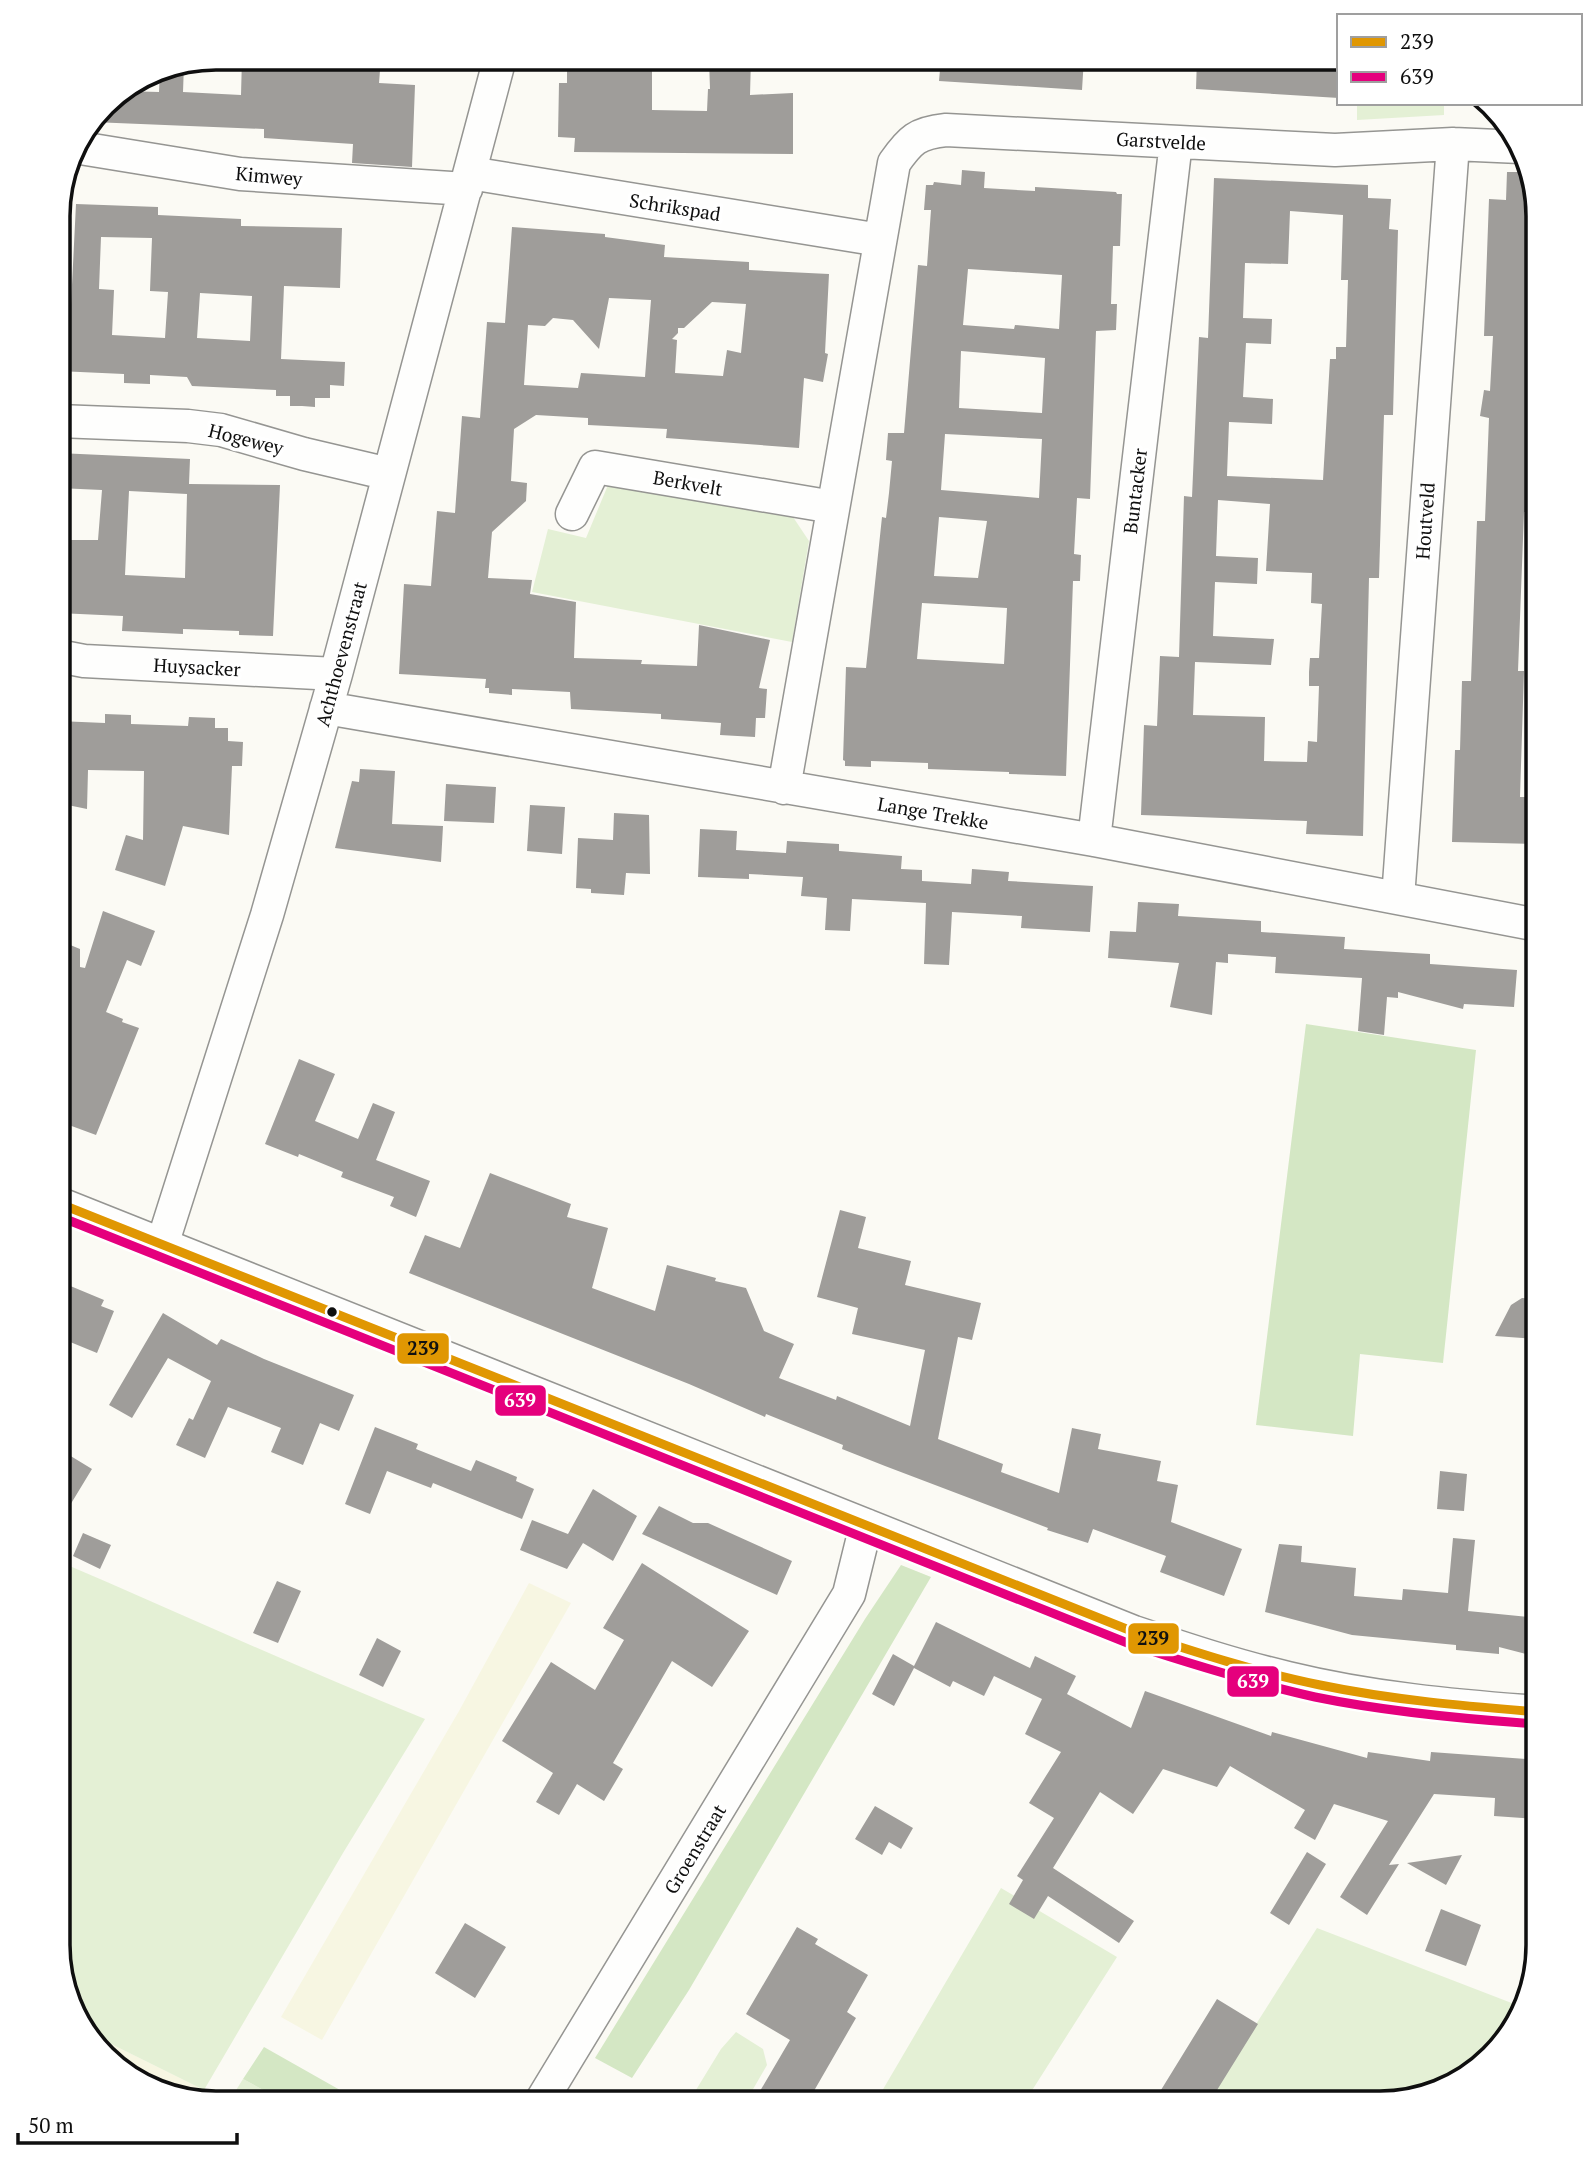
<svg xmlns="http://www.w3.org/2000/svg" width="1596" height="2161" font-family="'PT Serif',serif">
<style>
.farmland{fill:#f7f6e2}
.green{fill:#e4f0d5}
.forest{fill:#d4e7c4}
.building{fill:#9f9d9a;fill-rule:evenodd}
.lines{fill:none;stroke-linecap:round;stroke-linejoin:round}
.minor-casing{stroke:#959592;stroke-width:35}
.minor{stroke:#fefefd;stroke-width:32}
.bus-1-casing{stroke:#fff;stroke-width:14}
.bus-2-casing{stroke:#fff;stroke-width:14}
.bus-1{stroke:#e09702;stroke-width:9}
.bus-2{stroke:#e5007d;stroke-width:9}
.bus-dot{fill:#0f0f0f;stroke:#fff;stroke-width:2.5}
.labels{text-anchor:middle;stroke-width:7;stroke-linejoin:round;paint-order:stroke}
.street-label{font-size:19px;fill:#0f0f0f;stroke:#fff}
.rim{fill:none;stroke:#0f0f0f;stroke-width:3.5}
.line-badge{stroke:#fff;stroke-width:2.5}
.badge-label{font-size:19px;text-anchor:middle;font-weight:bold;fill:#fff}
.pale-badge-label{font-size:19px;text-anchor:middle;font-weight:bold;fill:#111}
</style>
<rect width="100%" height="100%" fill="#fbfaf4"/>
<path class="farmland" d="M529,1583L571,1603L322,2040L281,2017L459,1711Z
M85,2031L204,2090L198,2101L136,2082Z"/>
<path class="green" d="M1357,103H1444V115L1357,120Z
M608,485L791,514L809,541L792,642L532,592L548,529L586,538Z
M58,1561C180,1613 301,1669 425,1719L343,1853L204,2090L85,2031L79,2025L58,1945Z
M1001,1888L1117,1957L1024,2103H875Z
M1317,1928L1522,2007L1517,2025L1460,2082L1381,2103H1206Z
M736,2032L763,2049L767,2065L745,2103H688L721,2049Z
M243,2079L287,2103H228Z"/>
<path class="forest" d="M1306,1024L1476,1050L1443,1363L1360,1354L1353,1436L1256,1425Z
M901,1565L931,1577L689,1990L632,2078L595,2058L865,1619Z
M264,2047L363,2103H287L243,2079Z"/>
<path class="building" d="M242,58H381L379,83L415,85L412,167L352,163L353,144L264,138V129L92,122L111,97L122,91L159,92L160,69L184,64L183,92L241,95Z
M567,58H652V110L707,111L708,89H710L709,60L751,58L750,95L793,93V154L574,152L575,138L558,137L559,83H567Z
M941,58H1084L1082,90L939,81Z
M1197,58H1339V98L1196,89Z
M962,170L985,172L984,188L1035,191V187L1116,192L1117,194H1122L1120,246H1113L1111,304H1117L1116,330L1096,331L1090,499L1077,498L1074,554L1081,555L1080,581H1073L1066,776L1009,774V772L928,769V763L871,761V767L845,766V761L843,760L846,667L866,668L882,517L886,518L889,493L892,461L886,460L888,433H904L918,265L927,266L931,210H924L926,185H933L934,182L961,185ZM968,269L1062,275L1059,329L1015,325L1014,329L963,325ZM961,351L1045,358L1042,413L959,408ZM945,434L1042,439L1039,498L941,490ZM939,517L987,521L978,578L934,576ZM922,603L1007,608L1004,664L917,659Z
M1507,172H1527L1536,207L1531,338H1538L1536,455L1533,512H1524L1518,671H1524L1520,797H1538V844L1452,842L1455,750H1460L1462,681H1471L1477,521H1485L1489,418L1480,416L1484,390L1490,391L1493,336H1484L1489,199L1506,200Z
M1214,178L1368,185V198L1391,199L1389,229L1398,230L1393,415H1384L1379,578H1369L1363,836L1306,834L1307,821L1141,815L1144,725L1157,726L1160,656L1179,657L1184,496L1192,497L1199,337L1208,338ZM1290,211L1343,215L1341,280H1348L1346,347H1336V359H1330L1323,480L1227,476L1229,422L1272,424L1273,399L1243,397L1246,343L1271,344L1272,319L1243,318L1245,263L1288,264ZM1218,500L1270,504L1266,571L1312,573L1311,603L1322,604L1319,658H1310L1309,672V686H1319L1317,742L1308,741L1307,762L1264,761L1265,717L1193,715L1195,662L1271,665L1274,639L1213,636L1215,582L1257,584L1258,558L1216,556Z
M76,204L158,207V215L241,219V226L342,228L340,288L284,286L281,359L345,362L344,386L330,385V398H315V407L302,406H290V396H276V390L192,386L187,377L150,375V384L124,383V374L58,371V324L70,325ZM101,237L152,238L150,291L168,292L165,338L112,335L114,290L99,289ZM200,293L252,296L250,341L197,338Z
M512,227L605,234V237L665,245L664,257L749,262V270L829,274L825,353L828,354L823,382L804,378L799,448L666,438L667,429L588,425V418L536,415L514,429L511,481L527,483L526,501L492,532L488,578L532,580L530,594L576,602L574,658L642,660L641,664L697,666L699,625L770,640L759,688L767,689L765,718H756L755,737L720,735L721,723L661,719V714L571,709L570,692L512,689V695L489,693V688H485L486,679L399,674L404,584L431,586L437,511L455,513L462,416L480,418L487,322L505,323ZM609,298L651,300L645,377L581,373L578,388L524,385L528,325L545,326L553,318L573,320L599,349ZM712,302L746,304L741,353L727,350L723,376L675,373L677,340L672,339L678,333V328H684Z
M58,453L190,459L189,484L280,485L273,636L239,635V631L183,629V634L122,631L123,616L58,613V566H69V540H98L102,490L58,488ZM129,491L187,494L185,578L125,575Z
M105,714L131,715V724L188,726L189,717L215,718V728H228V741L243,742L242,766H232L229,835L183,826L165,886L115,870L126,835L143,840L144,771L88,770L87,809L58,803V721L105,723Z
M360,769L395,771L392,824L443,826L441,862L335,848L352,781L359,782Z
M446,784L496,787L494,823L444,821Z
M530,805L565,807L562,854L527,851Z
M614,813L649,815L650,874L626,873L624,895L591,893V889L576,888L578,838L613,840Z
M700,829L737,831L736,850L786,853L787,841L839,844V851L902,856L901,869L922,870V881L971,884L972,869L1009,872L1008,881L1093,886L1090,932L1021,928L1022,916L952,912L949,965L924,964L926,903L852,899L850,931L825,930L827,898L801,896L803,877L749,874V879L698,877Z
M1138,902L1179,904L1178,916L1261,921V932L1345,937L1344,949L1430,954V964L1517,970L1514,1007L1464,1004L1463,1009L1398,992V998L1387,997L1384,1035L1358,1031L1362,978L1275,973L1276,957L1228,954V963L1216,962L1212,1015L1170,1007L1179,963L1108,958L1110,931L1136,932Z
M103,911L155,931L141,966L127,960L106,1012L123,1019L122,1022L139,1028L96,1135L58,1121V940L80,949V967L85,968Z
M299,1059L335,1074L315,1121L358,1139L373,1103L395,1112L376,1160L430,1181L416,1217L390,1206L394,1197L341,1177L343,1172L299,1154L298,1157L265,1144Z
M490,1173L571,1204L567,1217L608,1228L592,1288L655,1311L667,1265L716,1278L715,1281L746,1288L764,1331L794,1344L779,1378L836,1400L837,1396L910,1426L925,1350L852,1334L858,1308L817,1297L840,1210L866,1217L858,1248L911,1261L905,1285L981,1303L972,1340L958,1337L938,1439L1003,1464L1001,1472L1059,1493L1072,1428L1101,1434L1098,1449L1161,1461L1157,1481L1178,1485L1171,1522L1242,1549L1224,1596L1160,1572L1166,1556L1093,1529L1088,1543L1047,1530L1048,1528L885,1466L842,1449L843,1445L766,1414L765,1417L689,1384L409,1273L425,1235L460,1248Z
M68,1285L104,1300L101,1306L114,1311L97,1353L58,1337V1307Z
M1522,1298L1538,1299V1339L1495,1336L1511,1305Z
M163,1313L217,1345L221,1339L264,1359L354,1395L339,1431L320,1423L303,1465L271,1452L281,1428L228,1407L205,1458L176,1445L189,1418L193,1420L211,1381L168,1358L132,1418L109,1405Z
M375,1427L418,1444L416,1449L471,1471L476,1460L517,1477L516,1481L534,1489L522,1519L433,1483L431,1488L387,1471L370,1514L345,1504Z
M69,1455L92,1469L58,1525V1473Z
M1440,1471L1467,1474L1464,1511L1437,1509Z
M593,1489L637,1516L613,1561L583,1543L567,1569L520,1550L532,1520L568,1534Z
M659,1506L693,1523H708L792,1561L777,1595L642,1534Z
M83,1533L111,1545L100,1569L73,1556Z
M1453,1538L1475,1540L1468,1611L1538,1618V1657L1499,1647V1654L1456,1650V1645L1352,1635L1265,1612L1279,1544L1302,1546L1301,1562L1356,1568L1354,1596L1402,1600L1403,1589L1448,1593Z
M642,1563L749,1631L712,1687L672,1661L613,1763L623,1769L604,1801L577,1784L559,1815L536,1802L553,1773L502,1741L551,1662L595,1690L624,1640L603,1628Z
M277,1581L301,1591L278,1643L253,1633Z
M936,1622L1030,1668L1035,1656L1076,1676L1067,1694L1131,1728L1145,1691L1271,1736L1272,1732L1367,1758L1368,1752L1430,1761L1431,1752L1538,1760V1819L1494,1816L1495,1798L1434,1794L1389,1865L1399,1864L1367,1915L1340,1897L1388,1821L1334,1804L1315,1840L1294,1828L1305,1810L1230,1766L1217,1787L1163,1769L1133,1814L1100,1792L1053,1868L1134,1921L1119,1943L1048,1896L1034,1919L1009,1904L1023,1880L1017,1876L1054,1818L1029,1803L1061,1752L1025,1734L1042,1699L994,1676L984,1696L953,1681L950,1687L914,1668L894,1706L872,1694L893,1654L914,1666Z
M377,1638L401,1651L383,1687L359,1675Z
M875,1806L913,1828L901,1849L889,1842L882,1855L855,1839Z
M1307,1852L1326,1864L1289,1925L1270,1913Z
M1462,1855L1446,1885L1407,1863Z
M1441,1909L1481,1925L1466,1966L1425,1951Z
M465,1923L506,1947L475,1998L435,1973Z
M797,1927L818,1939L815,1944L868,1975L847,2012L856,2018L807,2103H753L790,2040L746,2014Z
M1217,1999L1258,2024L1209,2103H1182L1161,2090Z"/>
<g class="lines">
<defs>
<path id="minor" d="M74,147L240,174L466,189
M470,173L880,240
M58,421L188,426L221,430L304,454L389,474
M572,514L595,467L833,507
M58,656L84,661L336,674
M326,708L1094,840L1538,925
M784,788L894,163C910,140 917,133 946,130L1335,150L1453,144L1520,147
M1094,840L1176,142
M1398,898L1453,144
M58,1203L1134,1632C1185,1649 1236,1666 1288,1678C1370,1698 1455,1706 1538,1712
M162,1245L267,915L336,674L500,58
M540,2103L849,1594L866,1525"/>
</defs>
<use href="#minor" class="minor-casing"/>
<use href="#minor" class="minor"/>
<defs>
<path id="bus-1" d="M58,1203L1134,1632C1195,1652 1256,1672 1320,1685C1392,1700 1465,1706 1538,1712"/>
<path id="bus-2" d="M58,1216L1130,1644C1191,1664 1252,1683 1315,1697C1388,1712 1463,1719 1537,1724"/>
</defs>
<use href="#bus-1" class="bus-1-casing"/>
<use href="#bus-2" class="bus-2-casing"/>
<use href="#bus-1" class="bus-1"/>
<use href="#bus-2" class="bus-2"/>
</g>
<circle class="bus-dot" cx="332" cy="1312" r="6"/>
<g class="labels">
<g class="street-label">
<text transform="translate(1161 141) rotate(3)" y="7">Garstvelde</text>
<text transform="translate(269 176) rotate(5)" y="7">Kimwey</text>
<text transform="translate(675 207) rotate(9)" y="7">Schrikspad</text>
<text transform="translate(246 439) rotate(14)" y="7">Hogewey</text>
<text transform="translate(688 483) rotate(10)" y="7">Berkvelt</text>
<text transform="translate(1135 491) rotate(-83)" y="7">Buntacker</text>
<text transform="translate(1425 521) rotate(-86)" y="7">Houtveld</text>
<text transform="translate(341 654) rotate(-75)" y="7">Achthoevenstraat</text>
<text transform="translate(197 667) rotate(3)" y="7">Huysacker</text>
<text transform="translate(933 813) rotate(10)" y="7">Lange Trekke</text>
<text transform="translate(695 1849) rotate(-59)" y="7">Groenstraat</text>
</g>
</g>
<path d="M0 0H1596V2161H0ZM216 70H1380A146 146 0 0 1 1526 216V1945A146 146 0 0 1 1380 2091H216A146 146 0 0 1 70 1945V216A146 146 0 0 1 216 70Z" fill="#fff" fill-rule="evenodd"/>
<path class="rim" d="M216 70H1380A146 146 0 0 1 1526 216V1945A146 146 0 0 1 1380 2091H216A146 146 0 0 1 70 1945V216A146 146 0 0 1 216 70Z"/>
<g class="line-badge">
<rect x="396" y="1332" width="54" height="33" rx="7" fill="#e09702"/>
<rect x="494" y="1384" width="53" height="33" rx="7" fill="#e5007d"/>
<rect x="1127" y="1622" width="53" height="33" rx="7" fill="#e09702"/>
<rect x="1226" y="1665" width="54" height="33" rx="7" fill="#e5007d"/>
</g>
<g class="badge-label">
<text x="520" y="1407">639</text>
<text x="1253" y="1688">639</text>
</g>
<g class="pale-badge-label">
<text x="423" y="1355">239</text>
<text x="1153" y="1645">239</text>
</g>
<rect x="1337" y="14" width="245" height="91" fill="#ffffff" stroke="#9f9f9f" stroke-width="2"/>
<rect x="1351" y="37" width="35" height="10" fill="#e09702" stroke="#9f9f9f" stroke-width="2"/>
<text x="1400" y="49" font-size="21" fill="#0f0f0f">239</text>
<rect x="1351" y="72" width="35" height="10" fill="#e5007d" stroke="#9f9f9f" stroke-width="2"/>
<text x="1400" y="84" font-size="21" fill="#0f0f0f">639</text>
<path d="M18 2133v10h219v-10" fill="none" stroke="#0f0f0f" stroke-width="3.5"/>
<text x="28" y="2133" font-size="21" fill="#0f0f0f" stroke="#ffffff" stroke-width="5" paint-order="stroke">50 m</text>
</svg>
